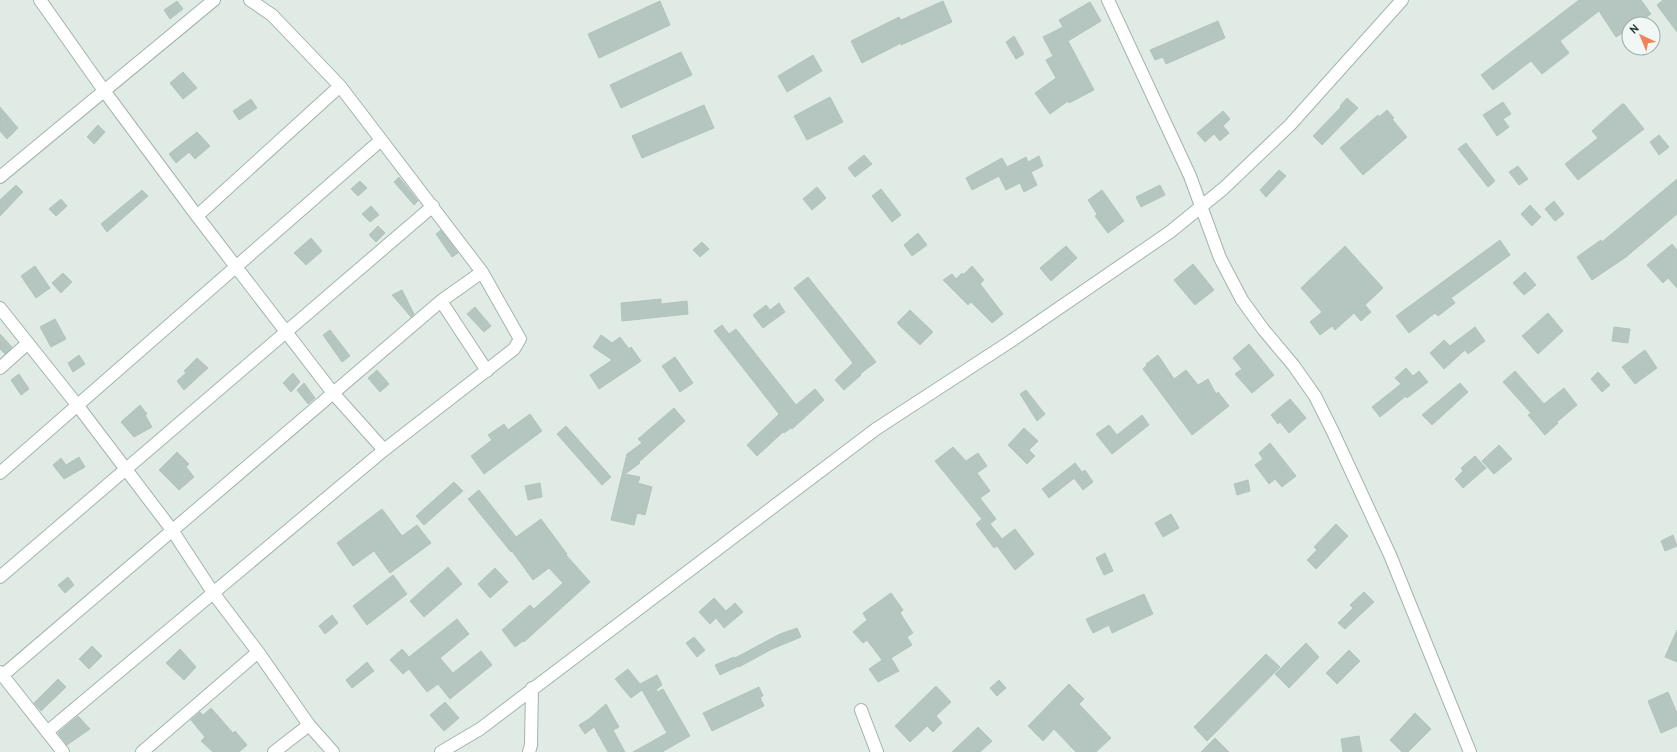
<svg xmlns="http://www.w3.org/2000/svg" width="1677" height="752" font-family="Overpass,sans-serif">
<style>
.building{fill:#b5c5bf;stroke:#b2c4bd}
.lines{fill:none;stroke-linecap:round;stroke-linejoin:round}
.minor-casing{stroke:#a3b3ad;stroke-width:14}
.minor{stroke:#fff;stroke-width:12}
</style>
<rect width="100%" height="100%" fill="#e0ebe6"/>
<path class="building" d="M1579,0H1641L1651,14L1636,24H1629V29L1616,37L1599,11L1560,41L1569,53L1542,74L1531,61L1493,90L1481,75Z
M1663,0H1677V32L1657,5Z
M177,1L183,9L170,19L164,10Z
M660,1L670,25L599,58L588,34Z
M943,1L952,22L901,45V43L862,63L851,41L899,17L901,20Z
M1090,2L1101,21L1068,41L1094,90L1069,103L1068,101L1050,114L1035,93L1056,78L1046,60L1053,56L1043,37L1063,27L1059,20Z
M1218,21L1225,38L1166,64L1163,57L1155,60L1150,50Z
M1014,36L1024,54L1016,59L1006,42Z
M681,52L692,75L621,108L610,85Z
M813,55L822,71L787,92L778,76Z
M183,72L197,88L183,99L170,83Z
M830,97L843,122L807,140L794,116Z
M1347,98L1358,108L1322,145L1313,136L1341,107L1340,106Z
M251,99L257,108L239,120L233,111Z
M1503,102L1511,114L1503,119L1509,127L1497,136L1483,115Z
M1622,104H1624L1644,129L1578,180L1565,164L1598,138L1592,131Z
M704,105L714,128L642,158L632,136Z
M0,107L18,128L7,139L0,131Z
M1387,110L1394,118L1392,119L1407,137L1363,175L1340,148L1378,115L1379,117Z
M1223,111L1230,119L1223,126L1229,133L1220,141L1214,134L1205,142L1197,133Z
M98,125L105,132L94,144L87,137Z
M197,132L210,146L195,159L189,152L176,163L169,154Z
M1659,135L1669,147L1659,155L1650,142Z
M1466,143L1495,181L1488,187L1458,149Z
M864,155L872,164L855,177L848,168Z
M1039,156L1043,166L1031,172L1037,185L1024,192L1020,183L1006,190L999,176L972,190L966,178L1002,158L1007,167L1026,157L1028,162Z
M1518,166L1528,179L1519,185L1509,172Z
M1279,170L1286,176L1266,197L1260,190Z
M399,177L418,201L414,205L394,182Z
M1677,179V214L1626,257L1592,280L1577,257L1601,240L1602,242Z
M360,181L367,188L358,196L351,189Z
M16,185L23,192L0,216V200Z
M1160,185L1165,195L1141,207L1136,197Z
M817,187L826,198L812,210L803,199Z
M881,189L901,215L892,222L872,196Z
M142,190L148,196L107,232L101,224Z
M1102,190L1124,221L1108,233L1095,216L1097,214L1088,200Z
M61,199L67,206L56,216L49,209Z
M1554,201L1564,214L1555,221L1545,209Z
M1530,205L1541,217L1532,226L1521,214Z
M371,206L379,215L370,222L362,214Z
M378,226L385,233L376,242L369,235Z
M441,230L458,253L452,257L436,234Z
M918,233L927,245L912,256L904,245Z
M311,238L322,251L306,265L294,253Z
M1500,240L1510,255L1451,298L1455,303L1438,316L1435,313L1409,333L1396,316Z
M702,242L709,249L700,257L693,250Z
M1672,244L1677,250V288L1668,278L1663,283L1647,265Z
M1066,246L1077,258L1051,281L1040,268Z
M1345,246L1383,288L1365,305L1371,312L1361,321L1354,313L1335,330L1332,326L1320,335L1310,322L1322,312L1301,288Z
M1193,264L1214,290L1195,305L1174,280Z
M35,266L50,288L36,298L21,276Z
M972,266L984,280L980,284L981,285L1003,314L992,323L971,302L968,305L943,280L952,274L956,279L962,273L963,275Z
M1525,272L1536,285L1524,295L1513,283Z
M63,273L72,282L61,293L52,283Z
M808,277L876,362L860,374L861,375L844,390L835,380L853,363L794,288Z
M402,290L414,314L411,317L392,295Z
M661,299V304L687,301L688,314L622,321L621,303Z
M779,303L785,312L763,328L753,315L766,305L770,310Z
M475,307L491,326L484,332L467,314Z
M910,310L933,332L920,345L897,323Z
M1548,313L1563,331L1538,354L1522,336Z
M55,319L66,339L51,347L40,327Z
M722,325L729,334L736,329L796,405L815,389L824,400L792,429L791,428L784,433L783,432L757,456L747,445L779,414L714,331Z
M1475,327L1485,341L1468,354L1465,350L1444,369L1430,353L1444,340L1450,346Z
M1614,327L1630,329L1628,343L1612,341Z
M330,330L350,356L342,362L323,335Z
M0,334L12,347L5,354L0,349Z
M601,335L612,343L620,337L629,349L631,347L641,361L599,389L590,375L612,360L593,347Z
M1249,344L1274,375L1252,393L1235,374L1242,369L1233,358Z
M1645,350L1657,368L1635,384L1622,367Z
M79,355L85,364L73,372L68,363Z
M1158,355L1174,379L1186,370L1198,385L1208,379L1216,394L1218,392L1229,406L1192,435L1143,369L1147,365L1146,364Z
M675,357L693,383L680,392L662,366Z
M197,358L208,368L184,390L177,381L186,373L184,371Z
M1406,368L1413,376L1419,371L1428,382L1407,398L1406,396L1380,417L1372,407L1401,384L1395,378Z
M377,370L389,384L380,392L368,378Z
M1515,371L1544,404L1564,388L1577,405L1557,422L1558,423L1545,435L1528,415L1531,413L1503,382Z
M1598,372L1610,385L1602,392L1591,379Z
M293,373L300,382L291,392L283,383Z
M19,374L29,389L21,395L11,380Z
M304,383L315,398L308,404L297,390Z
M1460,383L1468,392L1432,425L1422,415Z
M1026,390L1045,414L1037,421L1020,394Z
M1290,399L1306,418L1289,433L1280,422L1278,424L1271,415Z
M140,405L147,414L145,415L152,427L134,437L121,422Z
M674,408L685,421L639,462L640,463L625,474L640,477L638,483L652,487L645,515L637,513L634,525L611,520L627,454L642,443L638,439Z
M530,414L542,431L484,474L471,456L492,440L488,435L504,424L508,430Z
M1142,415L1149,425L1112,454L1096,434L1109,425L1117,435Z
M566,426L611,477L602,485L557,434Z
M1024,428L1038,441L1029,450L1035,456L1027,464L1008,445Z
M1270,443L1296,476L1282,487L1275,479L1269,484L1255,465L1263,459L1259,453Z
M1499,445L1512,459L1494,474L1482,461Z
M953,447L966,461L978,453L987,466L977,473L990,491L980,498L996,519L990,524L1002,539L1015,529L1034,554L1015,570L997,546L994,548L976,524L982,519L935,461Z
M177,452L189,464L186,467L194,477L179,490L159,470Z
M1475,456L1486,468L1463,488L1455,479L1463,471L1461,468Z
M79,457L85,467L64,479L53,465L61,458L66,465Z
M1075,463L1082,472L1049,498L1042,489Z
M1085,470L1093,482L1083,490L1074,478Z
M1248,480L1250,491L1237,495L1234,484Z
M454,482L463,491L424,525L416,516Z
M540,483L542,497L528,500L525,486Z
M479,490L516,537L541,519L567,554L566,555L590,582L524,642L523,641L515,647L502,630L530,605L534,609L563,583L549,568L533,580L512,551L511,552L468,499Z
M382,509L402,536L417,525L431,543L390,573L374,551L353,566L337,543Z
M1171,514L1179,528L1163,537L1155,523Z
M1336,524L1348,536L1316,569L1307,560L1317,550L1314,547Z
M1673,535L1677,546L1665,551L1661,541Z
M1105,553L1113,571L1104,575L1096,558Z
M448,567L462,584L424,617L410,601Z
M495,568L508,582L490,598L478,584Z
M393,575L407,594L367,625L353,606Z
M68,577L74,585L65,593L58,585Z
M1364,592L1374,602L1345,629L1338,623L1353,608L1350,605Z
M891,593L903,610L900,613L913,633L907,637L912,645L891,658L899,671L878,682L869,669L882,660L867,640L863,643L853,632L867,620L863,613Z
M1144,594L1153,614L1112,633L1109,625L1093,633L1086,619Z
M714,598L726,611L735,603L743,612L724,628L716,618L710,624L699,612Z
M332,615L338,623L325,634L319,626Z
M457,619L469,634L440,658L453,673L481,651L492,665L450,699L438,684L427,692L409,669L403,674L390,660L402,649L409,657Z
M797,628L801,637L772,649L739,667L735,658L780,634Z
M1677,630V662L1665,657Z
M694,637L705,650L697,657L686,643Z
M1306,643L1319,657L1289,688L1275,674Z
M92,646L102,656L89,669L79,659Z
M180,649L196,667L184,680L166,663Z
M1349,650L1360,661L1337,684L1326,673Z
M1266,654L1280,667L1207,741L1194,727Z
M734,657L739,666L720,675L715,665Z
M367,662L374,671L352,688L346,680Z
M628,669L640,684L657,675L662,685L656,690L657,692L663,689L690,736L662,752H633L667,733L642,690L631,698L615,679Z
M58,679L66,687L41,711L34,703Z
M999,680L1006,688L997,696L990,688Z
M1069,684L1084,699L1079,704L1111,738L1096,752H1076L1054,729L1043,741L1028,726Z
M936,686L951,702L936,716L942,723L933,732L927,726L910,742L895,726Z
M759,687L763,696L760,697L764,706L712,731L703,713Z
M1668,692L1677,713V726L1661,733L1648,701Z
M445,702L459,718L444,731L430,715Z
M606,704L619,727L613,730L625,752H608L594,727L585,734L579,725L589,719Z
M211,708L233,733L235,731L247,745L239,752H213L201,741L205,737L191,720L200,712L203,715Z
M1415,713L1431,729L1408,752H1402L1390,740Z
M78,716L90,729L67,745L58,733Z
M978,727L992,741L980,752H952Z
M1359,736L1362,752H1343L1341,739Z
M1215,738L1229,752H1201Z"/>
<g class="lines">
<defs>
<path id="minor" d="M40,0L105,92L197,216L333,393L384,450
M1108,0L1190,176L1220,258L1242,300L1263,329L1294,366L1315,396L1333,432L1390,555L1470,752
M0,177L214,0
M197,216L340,86
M441,301L487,371
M0,308L78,406L172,530L214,594L258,652L309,725L333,752
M0,368L28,343
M0,473L381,140
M0,577L433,206
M0,672L63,752
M3,675L441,301L482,272
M861,710L877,752
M47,732L384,450L514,349L520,339L482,272L340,86L272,15L250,0
M142,752L258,652
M274,752L309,725
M441,752L480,729L876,429L1011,341L1170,232L1224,188L1290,125L1402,0
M529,752L531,745L532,688"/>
</defs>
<use href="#minor" class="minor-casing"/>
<use href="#minor" class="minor"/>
</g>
<g transform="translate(1641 36) rotate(316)"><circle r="19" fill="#f0f7f4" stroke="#9daca8"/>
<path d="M0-3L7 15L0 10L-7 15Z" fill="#f18257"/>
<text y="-6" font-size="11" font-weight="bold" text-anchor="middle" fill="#213b35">N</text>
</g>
</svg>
